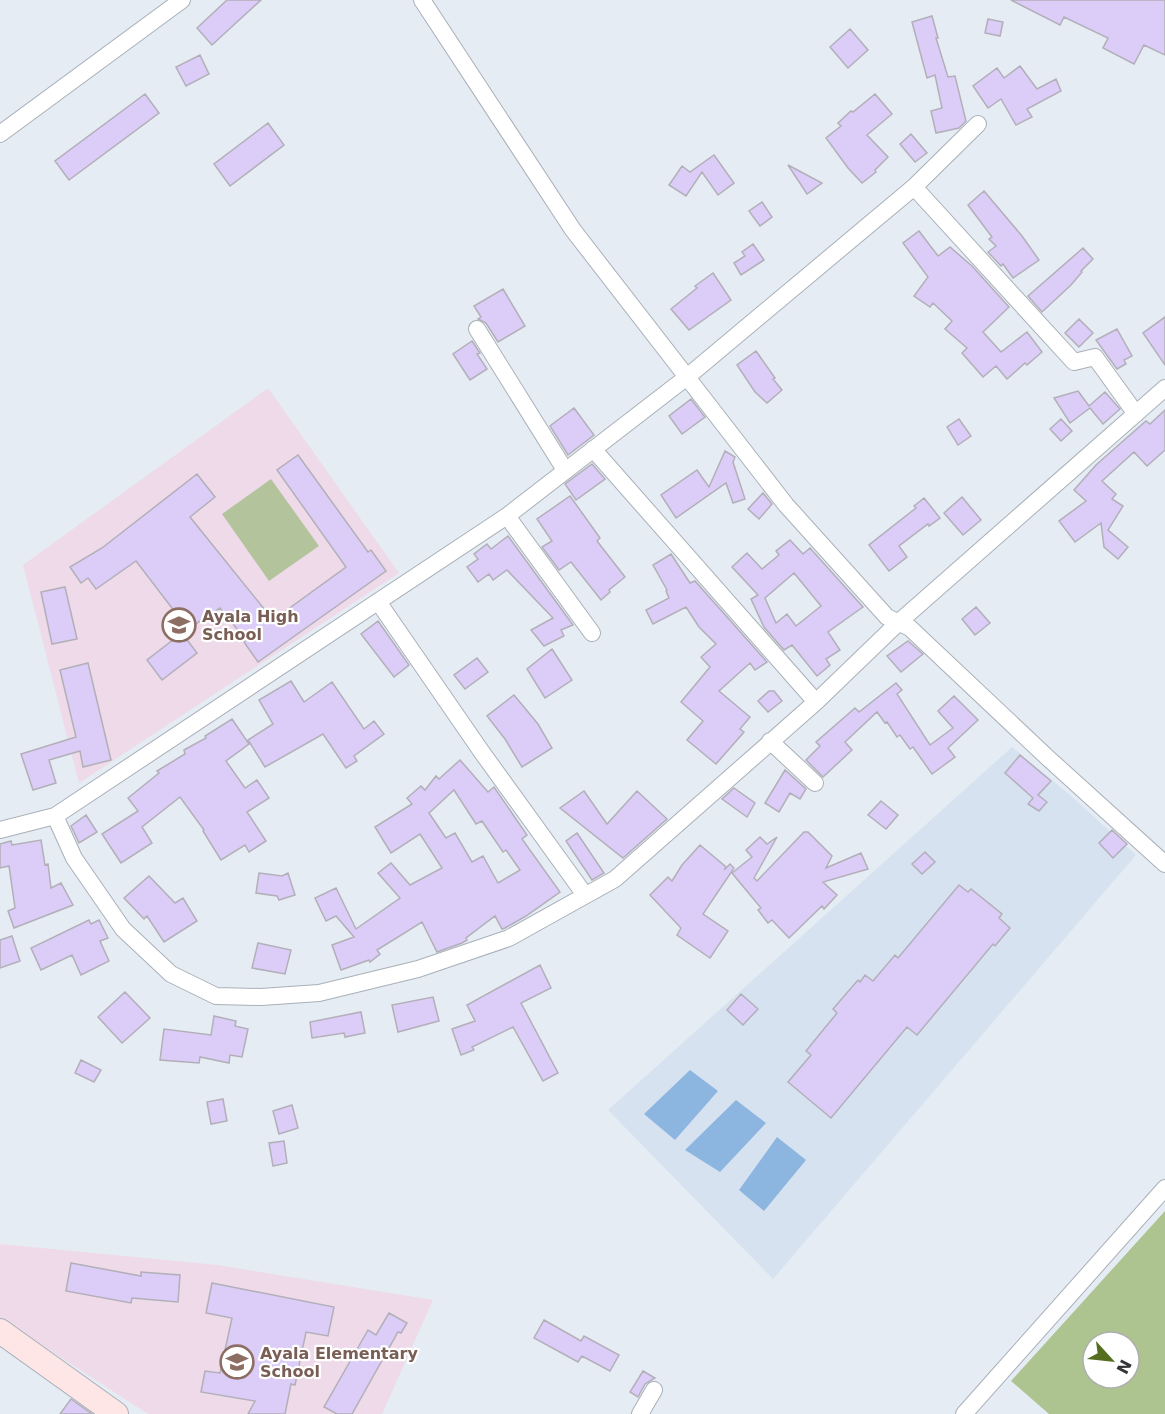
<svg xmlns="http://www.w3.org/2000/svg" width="1165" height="1414" font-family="'DejaVu Sans',sans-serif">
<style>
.built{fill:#d7e2f1}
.education{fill:#efdae9}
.green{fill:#b3c49d}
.forest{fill:#aec490;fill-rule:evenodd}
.water{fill:#8cb6df}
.building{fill:#dbcdf7;stroke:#b2afb9;stroke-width:1.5;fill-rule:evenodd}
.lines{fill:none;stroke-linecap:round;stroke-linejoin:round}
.street-casing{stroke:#a9b0b8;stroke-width:18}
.secondary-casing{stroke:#a9b0b8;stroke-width:26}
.street{stroke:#fff;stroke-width:16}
.secondary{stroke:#ffe6e6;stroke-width:24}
.labels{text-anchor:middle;stroke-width:4.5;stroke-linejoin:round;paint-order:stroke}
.education-label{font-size:16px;font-weight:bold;fill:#785e54;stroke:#fff;text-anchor:start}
</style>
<rect width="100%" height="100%" fill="#e5ecf4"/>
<path class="built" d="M1012,747L1069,794L1136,855L773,1279L608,1110Z"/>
<path class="education" d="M268,388L399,573L79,783L23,565Z
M0,1244L217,1265L433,1300L382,1414H148L0,1318Z"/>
<path class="green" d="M271,479L319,546L269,581L222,514Z"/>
<path class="forest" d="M1165,1211V1414H1049L1011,1381ZM1093,1342H1129V1378H1093Z"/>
<path class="water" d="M690,1070L718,1091L675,1140L644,1114Z
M736,1100L766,1123L720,1172L685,1150Z
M777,1137L806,1160L764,1211L739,1190Z"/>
<path class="building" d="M227,0H261L212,45L197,28Z
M1011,0H1165V55L1144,45L1134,64L1103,48L1108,38L1064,17L1060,25Z
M932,16L938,38H936L948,77L955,76L966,121L959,128L936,133L931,111L942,108L935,75L927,78L912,22Z
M988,19L1003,22L1000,36L985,33Z
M850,29L868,50L848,68L830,47Z
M200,55L209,74L186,86L176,67Z
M1020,66L1037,89L1056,79L1061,91L1027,109L1032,117L1016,125L1001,99L988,108L973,86L997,68L1004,78Z
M145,94L159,113L69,180L55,161Z
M875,94L892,114L867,135L888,157L875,170L876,172L862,183L848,168L826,138L841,126L838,123L851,111L853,112Z
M268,123L284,145L230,186L214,164Z
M911,134L927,153L915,162L900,144Z
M714,155L734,183L718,195L702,172L686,196L669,185L682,166L690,172Z
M788,165L822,183L807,194Z
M984,191L1022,236L1039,260L1013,278L1003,264L1001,266L988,252L996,246L989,239L992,237L968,205Z
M762,202L772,217L760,226L749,211Z
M919,231L938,256L950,247L972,266L1009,307L983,332L1001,352L1027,332L1042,352L1027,365L1025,363L1007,379L996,366L983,377L962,353L967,348L945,329L952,321L933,303L930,307L914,296L928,277L903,243Z
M753,244L764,260L741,275L734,263L745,256L742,252Z
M1083,248L1093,259L1081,271L1082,272L1071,285L1042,312L1028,296Z
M713,273L731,300L689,330L671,309L697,288L695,286Z
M503,289L525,326L498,342L486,323L478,319L481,317L474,306Z
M1165,317V365L1143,333Z
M1079,319L1093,333L1079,347L1065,333Z
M1117,329L1132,356L1124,360L1126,364L1117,369L1096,340Z
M472,341L480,353L477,354L487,369L470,380L453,354Z
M756,351L775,378L773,379L782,390L767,403L755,392L737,365Z
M1078,391L1089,406L1105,392L1120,409L1103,424L1090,408L1070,423L1054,398Z
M691,399L705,417L682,434L669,416Z
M574,408L594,435L568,455L550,426Z
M1165,410V450L1147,466L1134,452L1102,481L1116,494L1112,499L1123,506L1108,530L1128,547L1118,559L1104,547L1101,523L1075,542L1059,521L1086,501L1074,490L1096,465L1114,449L1146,421L1150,424Z
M959,419L971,436L958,445L947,427Z
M1061,419L1072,431L1061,441L1050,429Z
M725,451L735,457L733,462L745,499L733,503L726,483L676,518L661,495L697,470L709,487Z
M298,455L368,552L371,550L386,571L258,662L244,642L246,640L220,608L188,629L136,561L96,589L88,578L81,583L70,567L102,548L197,474L215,497L190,517L273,620L346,567L277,470Z
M592,464L605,479L576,500L565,484Z
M763,493L772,504L759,519L748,509Z
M570,496L600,538L597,541L625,577L609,590L610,592L601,600L571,562L559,570L542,547L552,541L537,519Z
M962,497L981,520L963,535L944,513Z
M924,498L940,518L929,526L928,524L899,546L907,557L889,571L869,545L916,508L914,506Z
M508,536L573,625L561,630L564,636L544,646L531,630L553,618L507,570L493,580L489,574L478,582L467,567L478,559L474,554L487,544L491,549Z
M790,540L803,554L810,548L863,607L828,632L840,650L826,659L830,665L817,676L792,645L784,650L764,627L751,599L758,595L732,567L747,553L762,569L779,555L776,551ZM794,573L821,606L796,626L787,614L776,623L765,598Z
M671,554L690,583L695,581L767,662L755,670L750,663L719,691L750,717L740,729L744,732L716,764L687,740L703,721L681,702L710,667L701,657L716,644L699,627L686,607L653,624L646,610L669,598L666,591L667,590L653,565Z
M65,587L77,639L52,644L41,592Z
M976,607L990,623L975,635L962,619Z
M378,621L409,665L394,677L361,634Z
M182,633L197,653L162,680L147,660Z
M908,641L923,654L901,672L887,656Z
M552,649L572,680L545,698L527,669Z
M477,658L488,672L465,689L454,675Z
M88,663L111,760L83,767L80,751L49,760L56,783L33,790L21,754L76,737L60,670Z
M291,681L304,702L332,682L364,729L374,721L384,734L354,756L357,761L346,768L323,734L265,767L248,740L273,724L259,700Z
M896,683L902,690L897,694L930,745L953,728L938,711L954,696L978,720L948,748L955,757L932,774L913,747L910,749L900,735L897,737L887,722L885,723L877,712L845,742L852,750L823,777L806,760L820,746L816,742L855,708L859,712Z
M769,691H774L782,701L768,712L758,701Z
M514,695L538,724L552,748L522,767L505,739L487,716Z
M232,719L249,744L226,761L245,788L257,780L269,798L247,812L266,841L249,852L245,845L221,860L203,831L204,830L180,797L142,827L152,843L121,863L102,834L138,811L128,798L159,773L157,771L185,754L184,750L206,738L205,736Z
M1020,755L1051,781L1038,795L1047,802L1039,811L1028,804L1033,798L1005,773Z
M460,760L488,792L494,787L527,835L522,839L560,892L526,916L505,928L502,929L495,916L466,938L467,940L462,943L437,952L422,922L377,950L380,954L370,962L369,960L341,970L332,945L354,937L336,916L326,921L315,898L336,888L356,929L400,898L378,873L391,863L410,885L442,868L420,834L391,853L375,827L412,804L407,798L421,786L425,790L436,776L439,779ZM454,790L476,824L482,821L503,852L506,850L520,870L498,883L483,856L472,862L455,833L446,838L429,813Z
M785,770L806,789L800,799L790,793L779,812L765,803Z
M734,788L755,803L747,817L722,799Z
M584,791L607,824L637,791L667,819L623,858L560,808Z
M881,801L898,815L886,829L868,815Z
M86,815L97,832L79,843L71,826Z
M1112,830L1127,844L1113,858L1099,843Z
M804,832H808L832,856L826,868L861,853L868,869L823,882L837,895L824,909L822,906L789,938L772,920L768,923L758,910L761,908L732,873L752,857L746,850L760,837L767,844L777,837L754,878L757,881Z
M577,833L604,873L592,880L566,841Z
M41,840L45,865L48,864L51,888L61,883L73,905L14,928L8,911L15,908L9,866L0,868V844L11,841L12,845Z
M700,845L726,867L724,870L730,864L734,868L703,914L728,931L710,958L677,935L681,928L650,895L668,877L672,881L682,865Z
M925,852L935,862L922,874L912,864Z
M259,873L282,876L288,873L295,895L279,900L277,896L256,893Z
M149,876L175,903L183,898L197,921L164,942L147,916L144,919L124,898Z
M959,885L968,892L971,889L1002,914L999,918L1010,928L995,946L993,944L917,1035L907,1027L831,1118L788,1082L811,1055L806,1051L837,1013L833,1009L858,980L860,982L865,975L873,981L895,955L898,958Z
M89,920L91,924L99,920L108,938L100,941L109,961L81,975L72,955L41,970L31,948Z
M12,936L20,961L0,968V940Z
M258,943L291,950L285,974L252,968Z
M540,965L551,988L521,1003L558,1073L543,1081L513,1027L472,1047L474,1050L461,1055L452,1029L475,1021L467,1005Z
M125,992L150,1018L122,1043L98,1017Z
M741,994L758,1009L743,1025L727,1010Z
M433,997L439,1021L398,1032L392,1005Z
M361,1012L365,1033L345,1037L344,1033L312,1038L310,1022Z
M214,1016L236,1021L235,1026L248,1029L242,1057L230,1055L229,1063L200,1057L199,1063L160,1060L164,1029L211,1035Z
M81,1060L101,1070L94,1082L75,1073Z
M223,1099L227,1121L211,1124L207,1102Z
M292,1105L298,1128L279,1134L273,1111Z
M284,1141L287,1163L273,1166L269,1143Z
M71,1263L141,1276V1272L180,1275L178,1302L132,1298L131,1303L66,1291Z
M212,1283L334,1307L328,1336L306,1332L295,1385L291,1384L285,1414H248L255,1401L201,1392L205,1371L220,1373L232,1318L206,1313Z
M389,1313L407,1323L401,1333L398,1332L352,1414H337L324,1407L368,1330L376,1335Z
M544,1320L581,1341L584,1336L619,1355L610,1371L582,1356L578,1362L534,1338Z
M643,1371L655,1378L645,1384L638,1397L630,1392Z
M71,1399L92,1414H60Z"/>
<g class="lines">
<defs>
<path id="street" d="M422,0L573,230L786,505L887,617L910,628L1049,759L1165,864
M0,134L182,0
M914,187L1074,362L1095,357L1136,414
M477,329L565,470
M593,449L816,702
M507,516L592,633
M379,603L481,751L585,895
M770,741L815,783
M55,816L74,858L123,929L171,974L216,996L261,997L319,993L418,969L509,938L615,879L816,702L899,622L1165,388
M0,830L55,816L507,516L687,377L914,187L978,124
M640,1414L654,1390
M964,1414L1165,1188"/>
<path id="secondary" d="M0,1331L116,1414"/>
</defs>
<use href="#street" class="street-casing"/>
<use href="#secondary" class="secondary-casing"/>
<use href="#street" class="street"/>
<use href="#secondary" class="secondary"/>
</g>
<defs>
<symbol id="school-ring" viewBox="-11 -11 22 22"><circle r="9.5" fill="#fff" stroke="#8d6e63" stroke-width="1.5"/><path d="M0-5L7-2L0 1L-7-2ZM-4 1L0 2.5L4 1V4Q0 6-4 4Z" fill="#8d6e63"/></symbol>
</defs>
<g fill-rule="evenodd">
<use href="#school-ring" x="160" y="606" width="38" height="38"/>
<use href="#school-ring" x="218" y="1343" width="38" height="38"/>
</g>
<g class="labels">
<g class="education-label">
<text x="202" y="622">Ayala High<tspan x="202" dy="18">School</tspan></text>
<text x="260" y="1359">Ayala Elementary<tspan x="260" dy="18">School</tspan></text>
</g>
</g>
<g transform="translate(1111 1360) rotate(117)"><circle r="28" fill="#ffffff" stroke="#adaeaf" stroke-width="1.5"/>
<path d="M0-4.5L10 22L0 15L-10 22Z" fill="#556d1e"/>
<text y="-9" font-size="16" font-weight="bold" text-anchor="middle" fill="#333538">N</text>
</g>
</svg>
